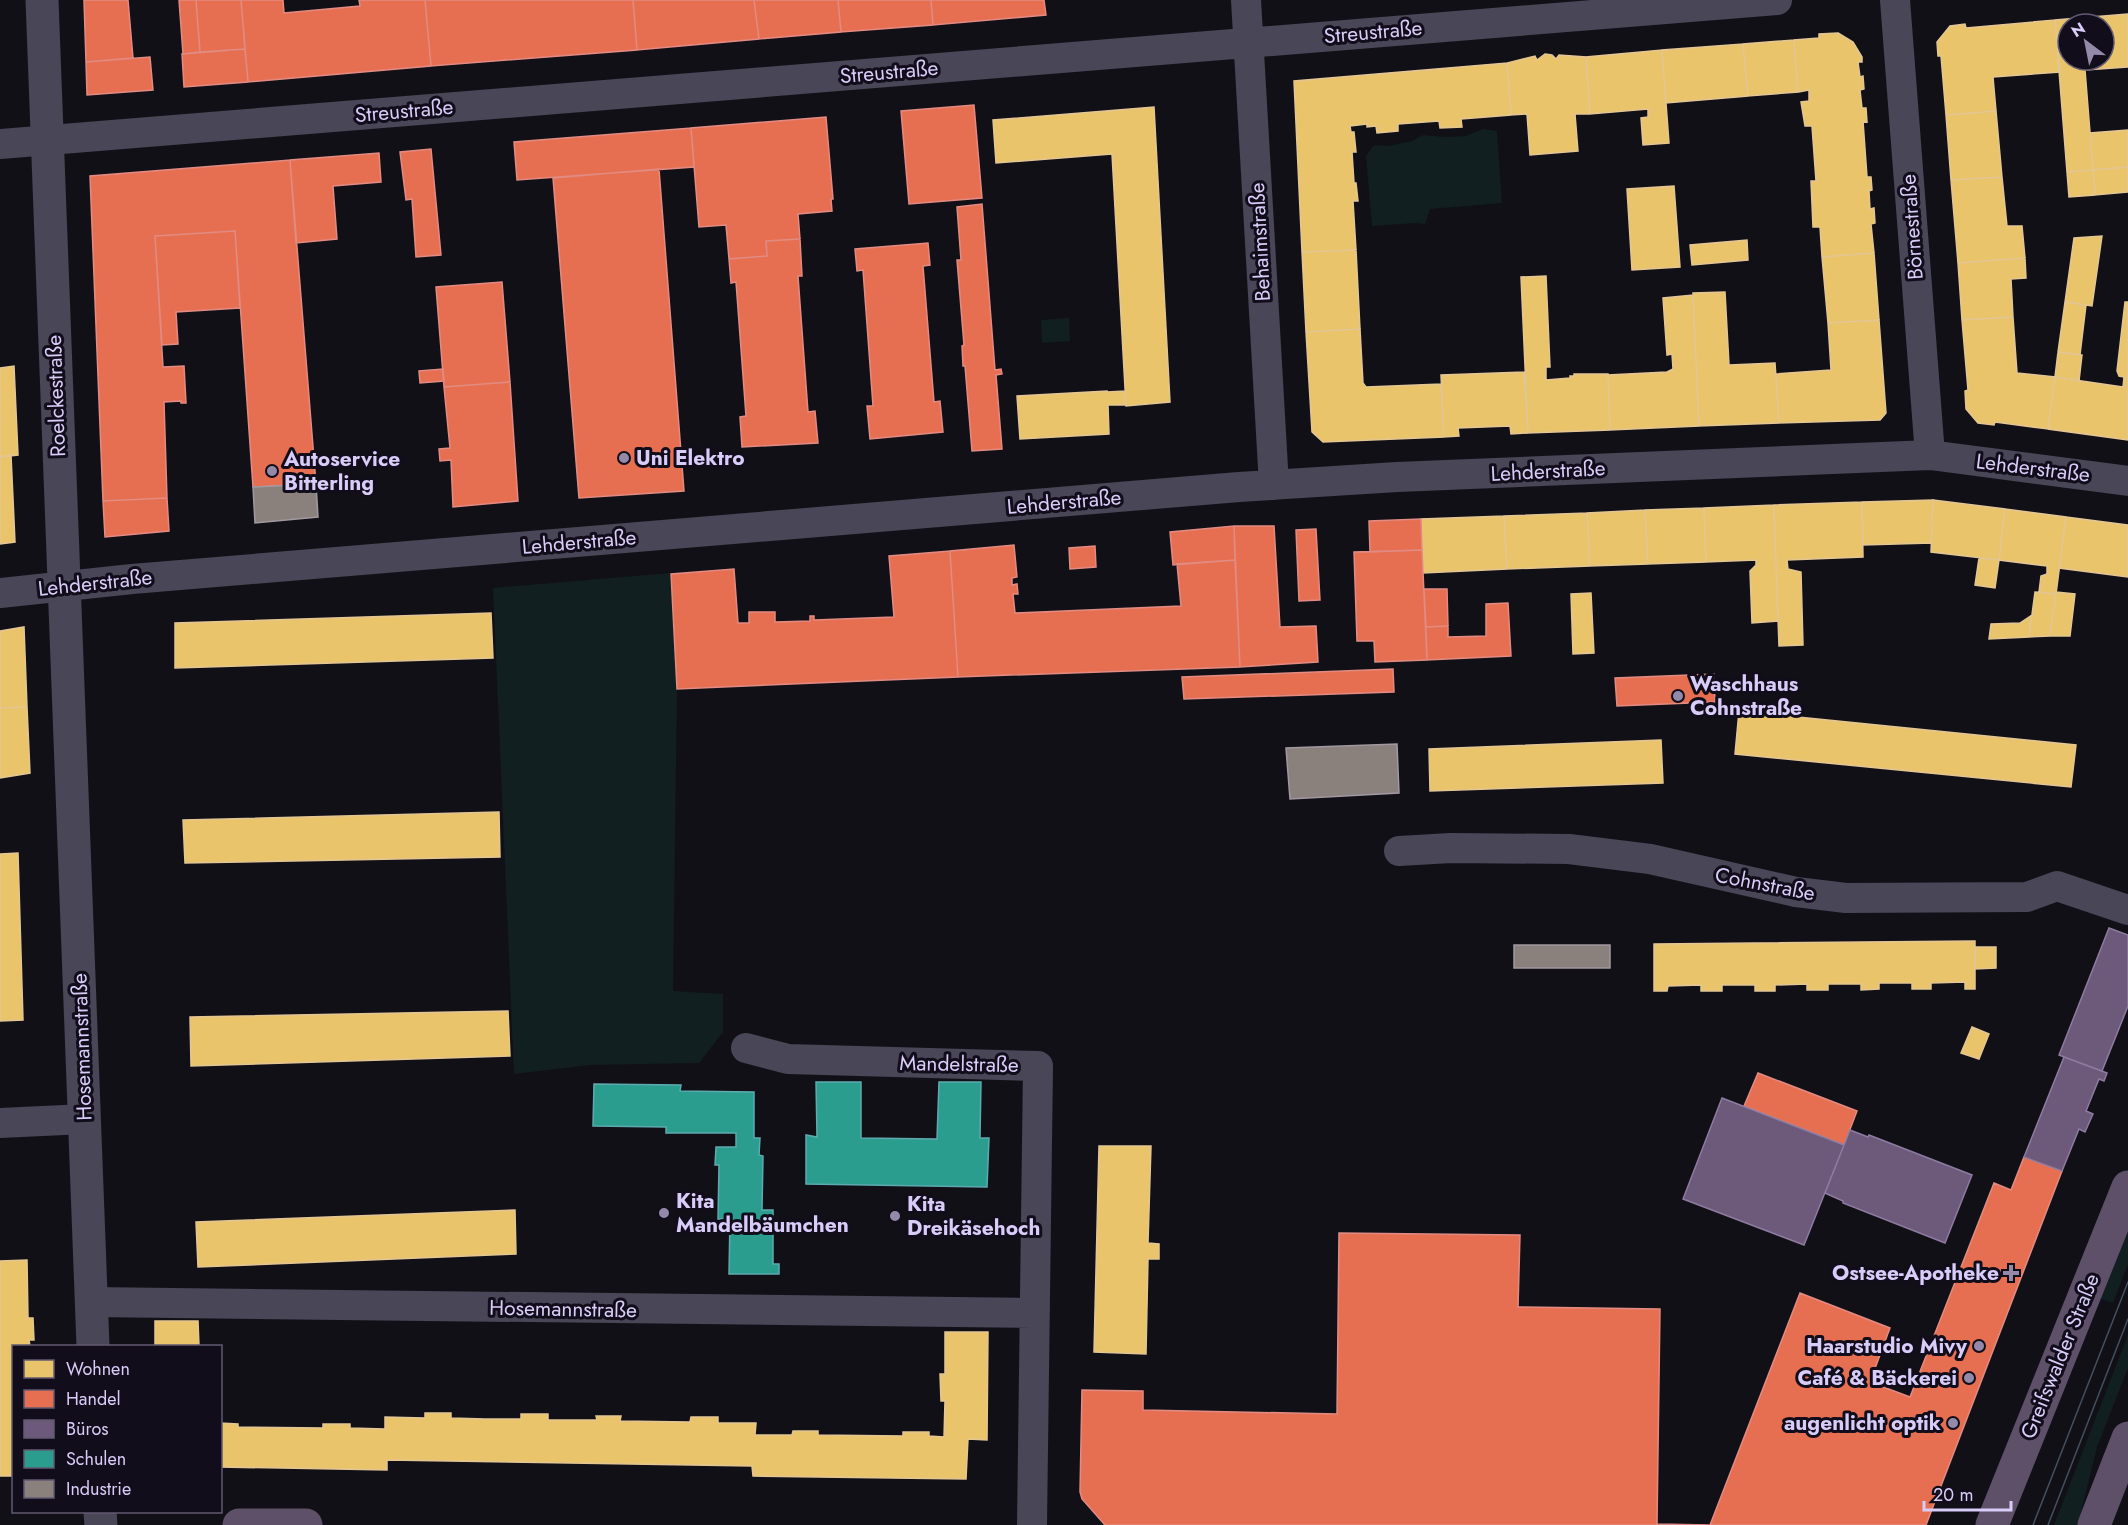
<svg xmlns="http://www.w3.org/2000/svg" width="2128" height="1525" font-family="Jost,sans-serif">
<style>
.green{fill:#111f21}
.homes{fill:#e9c46a;stroke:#e4c695;stroke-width:1.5;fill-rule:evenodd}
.shops{fill:#e76f51;stroke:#e28b83;stroke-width:1.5}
.offices{fill:#6d597a;stroke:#8d7ca0;stroke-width:1.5}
.schools{fill:#2a9d8f;stroke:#5eabaf;stroke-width:1.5}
.industry{fill:#8a817c;stroke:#a198a2;stroke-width:1.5}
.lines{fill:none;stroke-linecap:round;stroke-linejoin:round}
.minor{stroke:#484657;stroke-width:30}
.tertiary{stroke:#484657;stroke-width:33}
.primary{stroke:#5d5068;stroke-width:33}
.tram{stroke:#43505f;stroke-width:1.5}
.poi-dot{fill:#938aaa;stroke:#110d1a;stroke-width:2}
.labels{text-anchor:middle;stroke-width:6;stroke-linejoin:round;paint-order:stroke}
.street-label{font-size:21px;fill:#d8ccf9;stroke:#110d1a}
.poi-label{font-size:21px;font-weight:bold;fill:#d8ccf9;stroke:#110d1a;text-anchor:start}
</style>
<rect width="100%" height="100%" fill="#121017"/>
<path class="green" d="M1483,129L1497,131L1502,203L1430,209L1425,224L1415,223L1372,226L1366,156L1374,145L1389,146L1412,141L1423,135L1444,137L1466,136Z
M1069,318L1070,341L1042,343L1041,320Z
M670,573L677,689L673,991L723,994V1032L699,1063L590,1065L514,1074L493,588Z
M2128,1225V1264L2113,1303L2099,1298Z
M2128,1335V1368L2097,1447L2078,1525H2054Z"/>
<path class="homes" d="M2128,14V67L2085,70L2093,170L2067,172L2055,20ZM2068,24H2104V60H2068Z
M2055,20L2060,72L1993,77L1996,111L1946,115L1941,56H1938L1937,42L1950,26L1965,24L1966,28Z
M1838,33L1853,42L1862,57V62H1858L1860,77L1863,76L1864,89L1860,90L1862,108H1866L1867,122L1863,121L1867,177H1871L1872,190L1869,191L1870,209L1874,208L1875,223L1871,224L1874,253L1822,257L1820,227H1813L1811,181H1816L1812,126H1805L1801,102L1809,101V90L1798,92L1794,40L1819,38V34Z
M1794,40L1798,92L1748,96L1743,44Z
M1743,44L1748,96L1666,103L1662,50Z
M1662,50L1669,143L1643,145L1641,118L1648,117V109L1590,114L1586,57Z
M1545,54L1552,55L1556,59L1559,55L1586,57L1590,114H1575L1578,151L1530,155L1527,114L1511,115L1507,63L1535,56L1537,60Z
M1507,63L1511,115L1461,119L1462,127L1440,128L1439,121L1398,124V131L1377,133L1376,126L1367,127V124L1350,126L1351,132H1354L1356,152H1352L1354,183H1356L1358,201H1353L1356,250L1302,252L1294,81Z
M1154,107L1170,402L1126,406L1112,154L996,163L993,120Z
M1996,111L2002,177L1951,180L1946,115Z
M2128,130V167L2093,170L2090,133Z
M2128,167V192L2095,195L2093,170Z
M2093,170L2095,195L2069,197L2067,172Z
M2002,177L2007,226H2022L2025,258L1958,263L1951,180Z
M1674,186L1680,267L1632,270L1627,189Z
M2102,236L2092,306L2065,302L2074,238Z
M1747,240L1748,260L1692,265L1690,245Z
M1356,250L1360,329L1306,332L1302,252Z
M1874,253L1879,320L1828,323L1822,257Z
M2025,258L2026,278L2011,279L2013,317L1962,320L1958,263Z
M1546,276L1550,367H1546V380L1570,378V376H1574V374H1608L1610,430L1528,433L1521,277Z
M1725,292L1729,365L1775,363L1779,423L1699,426L1693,293Z
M1693,295L1699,426L1610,430L1608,375L1667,372L1673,369L1672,354L1667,355L1663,298Z
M2065,302L2086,305L2080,355L2058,352Z
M2125,302H2128V440L2048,429L2055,377L2123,387L2124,377L2119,376L2117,371Z
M2013,317L2017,373L2055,377L2048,429L1995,422L1994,425L1978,423L1966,409L1965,391L1968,390L1962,320Z
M1879,320L1886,413L1880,420L1779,423L1776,374L1831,370L1828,323Z
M1360,329L1363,383L1366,387L1441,384L1444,437L1323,442L1312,432L1306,332Z
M2058,352L2082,355L2079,381L2055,377Z
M14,366L18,455L0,457V368Z
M1524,372L1528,433L1511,434L1510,426L1458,428L1459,436L1444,437L1441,375Z
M1107,391V392L1125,391L1126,405H1108L1109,434L1020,439L1017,396Z
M11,455L15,542L0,544V457Z
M1933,500L1931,543L1863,545L1862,502Z
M1933,500L2005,509L1999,560L1931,552Z
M1862,502L1863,557L1787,560L1788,569L1801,572L1803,645L1779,646L1774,505Z
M1774,505L1778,621L1752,623L1750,571L1756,565V560L1706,562L1704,508Z
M1704,508L1706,562L1648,564L1645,510Z
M2005,509L2066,517L2056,594L2039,592L2041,576L2047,574V566L1999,560Z
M1645,510L1648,564L1590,566L1587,513Z
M1587,513L1590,566L1507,569L1504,516Z
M1504,516L1507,569L1423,573L1421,519Z
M2066,517L2128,525V577L2059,568Z
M1979,558L1999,560L1995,588L1975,585Z
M2035,592L2056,594L2050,636L2029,637Z
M2056,592L2075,594L2070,636H2050Z
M1591,593L1594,653L1573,654L1571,594Z
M491,613L493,658L175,668V623Z
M2032,615L2029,637L1989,639L1991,624L2020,623Z
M24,627L27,707L0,708V631Z
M27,707L30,773L0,778V708Z
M1739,711L2076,745L2071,787L1735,754Z
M1661,740L1663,783L1430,791L1429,749Z
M499,812L500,857L185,863L183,820Z
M18,853L23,1020L0,1021V854Z
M1975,941V989H1965V982L1931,983V989H1912V983H1879V989L1861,990V984H1828V990H1807V984L1775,985V991H1755V985H1722V991H1701V985L1668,986L1667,991H1654V944Z
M1976,947H1996V968L1975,969Z
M508,1011L510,1056L191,1066L190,1017Z
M1972,1027L1989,1034L1979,1059L1961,1053Z
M1099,1146H1151L1148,1243L1159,1244V1259H1148L1146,1354L1094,1352Z
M515,1210L516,1254L198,1267L196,1222Z
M27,1260L28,1318H33L34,1340H29L30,1346H14V1476H0V1261Z
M155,1321H198L199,1346H155Z
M945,1332H988L987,1440L968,1439L966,1479L753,1476L752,1466L387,1460V1470L220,1467V1423L238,1424V1427L323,1428V1424H350V1428L385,1429V1417L425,1418V1413H451V1418L485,1419H521V1414H548V1420H597L596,1416H621L620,1421L690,1422L691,1417H718V1423H756L755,1435H792L793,1431H818V1435L903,1436V1432H929V1436L944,1437L945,1401H941L940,1374H945Z"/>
<path class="shops" d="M84,0H128L133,58L86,62Z
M179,0H196L200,52L183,54Z
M196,0H241L245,49L200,52Z
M241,0H283L284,13L360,6L359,0H425L431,66L248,82Z
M425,0H633L637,50L431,66Z
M633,0H754L759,39L637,50Z
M754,0H838L841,32L759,39Z
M838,0H931L933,25L841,32Z
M931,0H1044L1046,15L933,25Z
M245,49L248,82L184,87L182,54Z
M150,57L153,90L87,95L86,62Z
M974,105L982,198L909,204L901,111Z
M826,117L833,199H831L832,211L798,214L800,239L766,241L767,256L729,259L726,225L699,227L691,128Z
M691,128L694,167L517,180L514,142Z
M431,149L441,255L416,257L412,199L406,200L400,152Z
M379,153L381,182L333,186L337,239L296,243L290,160Z
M290,160L316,484L253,487L235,231L155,236L163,367L184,366L186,403H181V401L164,402L167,498L103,501L90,176Z
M659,169L684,491L579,498L553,178Z
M982,204L995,370L1001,369L1002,374L996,375L1002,449L972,451L965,366H963L962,346L964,345L957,260H961L957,207Z
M235,231L240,308L176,312L178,344L162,345L155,236Z
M800,239L802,276H798L808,412L815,411L818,443L742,447L740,417L746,416L736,282L731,283L729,259L767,256L766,241Z
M928,243L930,265L923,266L934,402L940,401L943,432L870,439L867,406H873L863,270L857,271L855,249Z
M502,282L510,382L444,387L436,287Z
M443,369L444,381L420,383L419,371Z
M510,382L518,501L453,507L451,460L440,461L439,449L450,448L444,387Z
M167,498L169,531L105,537L103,501Z
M1421,519L1422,550L1370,552L1369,521Z
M1234,526L1235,560L1173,565L1170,532Z
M1234,526H1274L1280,627L1316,626L1318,662L1240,667Z
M1316,529L1320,600L1299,601L1296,530Z
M1014,545L1017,577L1012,578V585L1017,584L1018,594H1013L1015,613L1181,606L1177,564L1235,560L1240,667L958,677L950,551Z
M1095,546L1096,567L1070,569L1069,548Z
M1422,550L1427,660L1375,662L1374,641H1357L1354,552Z
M950,551L958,677L677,689L671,574L734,569L738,623H749V612H775V622L810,621V616H814V620L894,617L889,556Z
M1424,589H1447L1448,626L1426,627Z
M1508,603L1511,656L1427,660L1426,627L1448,626V637L1486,636V604Z
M1393,669L1394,692L1184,699L1182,677Z
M1714,674L1715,702L1617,706L1615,678Z
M1758,1073L1857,1111L1844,1145L1744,1106Z
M2024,1157L2062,1171L1926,1525H1105L1082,1499L1080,1492L1082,1390L1143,1391V1410L1337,1414L1339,1233L1520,1235L1518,1307L1660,1309L1657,1524L1710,1525L1800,1293L1890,1328L1870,1382L1910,1397L1994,1183L2011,1190Z"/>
<path class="offices" d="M2109,928L2128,935V1006L2102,1071L2059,1055Z
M2064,1057L2107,1073L2104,1081L2099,1079L2086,1111L2093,1114L2085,1132L2079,1129L2062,1171L2024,1157Z
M1722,1098L1844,1145L1804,1245L1683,1199Z
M1850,1130L1868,1137L1869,1135L1972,1175L1945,1243L1843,1203V1201L1825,1193Z"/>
<path class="schools" d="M816,1082H861V1138L937,1139L939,1082H981L980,1138H989L987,1187L806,1184V1135L817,1137Z
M594,1084L681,1085L680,1091L754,1092V1138H760L759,1155L763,1156L762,1210H773V1264H779V1274H729L730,1219H718L719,1165H715L716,1147H736V1133H666V1127L593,1126Z"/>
<path class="industry" d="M316,484L318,517L255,523L253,487Z
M1397,744L1399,793L1290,799L1286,748Z
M1514,945H1610V968H1514Z"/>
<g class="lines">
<path class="minor" d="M1246,0L1274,485
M1895,0L1930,455
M0,144L1777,0
M0,593L132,579L1239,487L1397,477L1930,455L2128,481
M1399,851L1451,848L1569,849L1650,859L1796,892L1846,898L2027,897L2057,886L2128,910
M746,1048L788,1059L1038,1066L1032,1525
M0,1123L85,1119
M91,1302L1034,1313"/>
<path class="tertiary" d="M42,0L93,1346
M100,1512L101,1525"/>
<path class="primary" d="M239,1525H306
M1992,1525L2128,1187
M2094,1525L2128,1438"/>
<path class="tram" d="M2033,1525L2128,1282
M2048,1525L2128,1319"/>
</g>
<g class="poi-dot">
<circle cx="624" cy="458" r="6"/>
<circle cx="272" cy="471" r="6"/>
<circle cx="1678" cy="696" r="6"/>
<circle cx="664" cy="1213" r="6"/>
<circle cx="895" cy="1216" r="6"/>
<path d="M2008 1264h6v6h6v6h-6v6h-6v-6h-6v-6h6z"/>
<circle cx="1979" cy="1346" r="6"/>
<circle cx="1969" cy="1378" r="6"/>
<circle cx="1953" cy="1423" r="6"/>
</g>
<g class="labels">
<g class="street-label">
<text transform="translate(1373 32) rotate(-5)" y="7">Streustraße</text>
<text transform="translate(889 72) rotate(-5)" y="7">Streustraße</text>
<text transform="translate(404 111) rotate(-5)" y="7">Streustraße</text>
<text transform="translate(1912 227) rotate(-94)" y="7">Börnestraße</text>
<text transform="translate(1260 242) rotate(-93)" y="7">Behaimstraße</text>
<text transform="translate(56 396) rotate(-92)" y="7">Roelckestraße</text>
<text transform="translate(2033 468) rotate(7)" y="7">Lehderstraße</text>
<text transform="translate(1548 471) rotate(-3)" y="7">Lehderstraße</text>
<text transform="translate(1064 502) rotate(-5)" y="7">Lehderstraße</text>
<text transform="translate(579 542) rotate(-5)" y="7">Lehderstraße</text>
<text transform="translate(95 583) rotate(-6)" y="7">Lehderstraße</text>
<text transform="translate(1765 884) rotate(11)" y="7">Cohnstraße</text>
<text transform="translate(82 1047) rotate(-92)" y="7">Hosemannstraße</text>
<text transform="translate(959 1064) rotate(1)" y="7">Mandelstraße</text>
<text transform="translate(563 1309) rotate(1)" y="7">Hosemannstraße</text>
<text transform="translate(2060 1356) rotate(-68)" y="7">Greifswalder Straße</text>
</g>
<g class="poi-label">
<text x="636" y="465">Uni Elektro</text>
<text x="284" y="466">Autoservice<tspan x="284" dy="24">Bitterling</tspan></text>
<text x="1690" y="691">Waschhaus<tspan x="1690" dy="24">Cohnstraße</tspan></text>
<text x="676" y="1208">Kita<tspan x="676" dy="24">Mandelbäumchen</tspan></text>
<text x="907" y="1211">Kita<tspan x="907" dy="24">Dreikäsehoch</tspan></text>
<text x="1999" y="1280" text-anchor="end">Ostsee-Apotheke</text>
<text x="1967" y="1353" text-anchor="end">Haarstudio Mivy</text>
<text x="1957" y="1385" text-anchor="end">Café &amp; Bäckerei</text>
<text x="1941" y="1430" text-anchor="end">augenlicht optik</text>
</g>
</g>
<rect x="12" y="1345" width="210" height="168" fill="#110d1a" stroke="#615973" stroke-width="1.5"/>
<rect x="24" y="1360" width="30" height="18" fill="#e9c46a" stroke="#615973" stroke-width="1.5"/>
<text x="66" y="1375" font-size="18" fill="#d8ccf9">Wohnen</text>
<rect x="24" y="1390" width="30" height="18" fill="#e76f51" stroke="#615973" stroke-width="1.5"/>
<text x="66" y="1405" font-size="18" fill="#d8ccf9">Handel</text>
<rect x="24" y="1420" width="30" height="18" fill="#6d597a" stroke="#615973" stroke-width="1.5"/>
<text x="66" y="1435" font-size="18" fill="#d8ccf9">Büros</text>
<rect x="24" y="1450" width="30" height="18" fill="#2a9d8f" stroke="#615973" stroke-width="1.5"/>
<text x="66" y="1465" font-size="18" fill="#d8ccf9">Schulen</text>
<rect x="24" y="1480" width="30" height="18" fill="#8a817c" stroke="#615973" stroke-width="1.5"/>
<text x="66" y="1495" font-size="18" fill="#d8ccf9">Industrie</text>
<g transform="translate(2086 42) rotate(328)"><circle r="28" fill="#110d1a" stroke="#615973" stroke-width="1.5"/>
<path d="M0-4.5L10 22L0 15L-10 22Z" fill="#938aaa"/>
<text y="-9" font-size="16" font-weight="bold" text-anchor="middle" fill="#d8ccf9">N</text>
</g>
<path d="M1924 1501v9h87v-9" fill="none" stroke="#d8ccf9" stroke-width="3"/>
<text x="1933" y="1501" font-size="18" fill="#d8ccf9" stroke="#110d1a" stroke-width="4.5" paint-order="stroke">20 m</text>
</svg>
